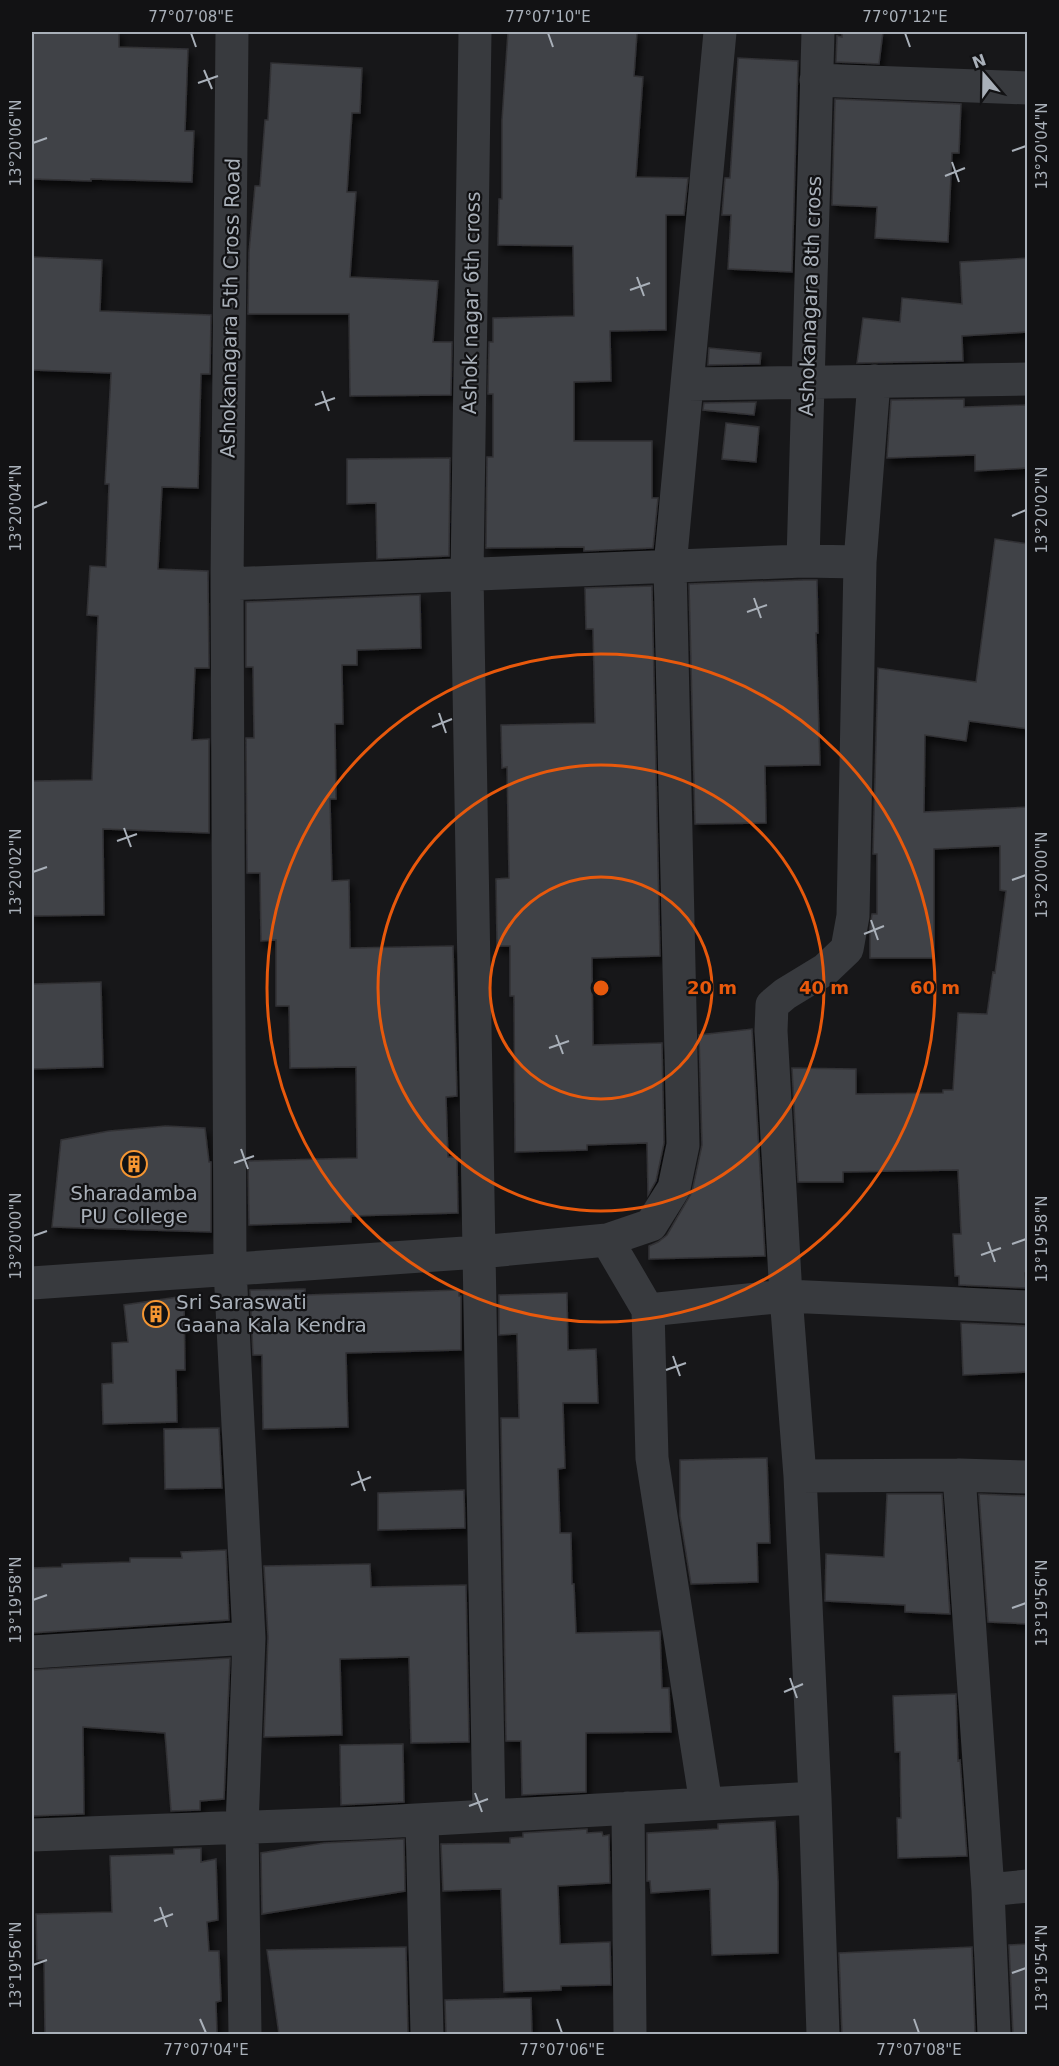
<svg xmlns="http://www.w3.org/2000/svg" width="1059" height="2066" font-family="'DejaVu Sans',sans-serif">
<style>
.building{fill:#414246;stroke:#313135;stroke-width:1.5;filter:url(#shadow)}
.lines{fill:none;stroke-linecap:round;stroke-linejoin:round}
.minor{stroke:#383a3e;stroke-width:33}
.ticks{fill:none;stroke:#a9b0b9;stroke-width:2}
.ring{fill:none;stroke:#e8590c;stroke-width:3}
.labels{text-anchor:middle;stroke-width:4.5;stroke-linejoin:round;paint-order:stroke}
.street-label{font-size:20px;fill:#a9b0b9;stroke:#121214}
.poi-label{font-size:20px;fill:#a9b0b9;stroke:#121214}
.centre{fill:#e8590c;stroke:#121214;stroke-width:3}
.ring-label{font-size:18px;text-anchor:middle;font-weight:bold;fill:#e8590c;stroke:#121214;stroke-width:4.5;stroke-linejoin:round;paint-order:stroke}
.neatline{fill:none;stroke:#a9b0b9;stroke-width:2}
.ticks-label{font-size:15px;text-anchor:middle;fill:#a9b0b9}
</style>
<defs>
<filter id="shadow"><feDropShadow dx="3.5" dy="6" stdDeviation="3" flood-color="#0009"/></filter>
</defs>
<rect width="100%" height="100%" fill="#171719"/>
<path class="building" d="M32,32H119V47L188,49L185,131H194L192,182L91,179V181L32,179Z
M508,32L637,33L634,76L643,77L636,177L688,178L684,215H666V330L610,331L611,381L574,382V441H652V498H658L653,548L584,551V547L486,548L487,457H493V394H488L489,342H493V318L574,316L573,246L498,245L499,199H502V120Z
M842,32H883L879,64L836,62L837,36L842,37Z
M738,58L798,61L792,272L728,269L731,215H722L725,178H730Z
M271,63L362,68L360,113H352L347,192H356L350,277L438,281L433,342H452L451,395L350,396L349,314H248L249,252L255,186H260L265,120H268Z
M835,99L961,104L959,153H952L948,242L875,238L877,207L832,205Z
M32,257L102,260L100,311L211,315L210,374H201L198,488L162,487L158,569L208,571L209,668H195L192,740L209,739V833L103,829L104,915L32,916V781L92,780L98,616L87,615L90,566L106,567L109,484H105L111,373L32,370Z
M1028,258V332L962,336L963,361L857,363L863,318L900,322L902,298L962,304L960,262Z
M709,348L761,353L760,364L708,365Z
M964,399V407L1028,405V468L975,471V455L887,458L891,400Z
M756,402L754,415L703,410L704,403Z
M726,423L759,427L756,462L722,459Z
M450,458L449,556L377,559L376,503L347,504V459Z
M995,539L1028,544V729L969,721L966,741L925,735L924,812L1028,807V1273H1025L1026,1288L959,1285V1276H955L953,1234H961L958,1170L843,1172V1182H798L792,1068L856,1069V1094L943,1093V1090H953L958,1013L987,1014L993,972L995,973L1006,891L1000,890V846L934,849V958H870V927L872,914H877V854H873L878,668L976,682Z
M803,580H817L818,633H816L820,765L765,766L766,823L695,824L689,584Z
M652,586L660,956L592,958L593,1045L662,1043L664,1143L656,1181L648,1195L647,1143L587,1145V1150L515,1152L514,996H510V946H497L496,879L509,878L507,767L502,768L501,725L595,723L593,629H586L585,588Z
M420,595L421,648L357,650V665H342L343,724H335L336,799H330L332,881L349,880L350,948L453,946L457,1096L446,1097L448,1157H457L458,1213L351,1216V1222L249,1225L248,1161L357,1158L356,1067L290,1068L289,1006H276V940L261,941L260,873H247L246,738H254L253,667H246V602Z
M101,982L103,1067L32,1069V984Z
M752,1029L765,1256L649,1259V1246L658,1242L667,1235L692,1192L702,1145L699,1035Z
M166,1126L205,1128L209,1162H211V1232L52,1227L61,1140L109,1131Z
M305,1289V1295L459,1290V1296H461V1350L346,1353L348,1427L263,1429L262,1355H253L250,1290Z
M567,1293L568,1350L596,1349L598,1403H563L565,1468L558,1469L560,1533H571L572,1584H574L576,1633L660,1631L662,1688H669L671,1732L586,1733V1792L522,1795L521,1741H506L501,1418H519L517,1334L499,1335V1295Z
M184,1296L185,1370H176L177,1422L103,1424L102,1384L113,1383L112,1343L128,1342L124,1305Z
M961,1323L1028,1326V1372L963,1375Z
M219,1428L222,1488L165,1489L164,1429Z
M767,1458L770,1543H757L758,1582L691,1584L680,1516V1460Z
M464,1490L465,1528L378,1530V1493Z
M887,1494H942L950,1614L905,1612V1605L825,1601L826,1554L884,1557Z
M979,1494L1028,1496V1624L988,1622Z
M226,1550L229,1620L32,1633V1568L62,1567V1564L130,1562V1558H182L181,1552Z
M370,1564L371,1587L466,1585L469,1742L411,1743L409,1657L340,1659L342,1735L264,1737L268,1637L264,1566Z
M230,1658L224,1799L200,1801V1810L171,1811L165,1733L83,1727L84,1814L32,1816V1670Z
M956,1694L958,1761L960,1760L967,1856L898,1858L897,1818H901L900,1752H895L893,1696Z
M403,1744L404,1802L341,1805L340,1745Z
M775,1821L778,1882V1953L712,1955L710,1889L651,1893L650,1881H647V1833L718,1829V1824Z
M587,1829V1833L602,1832L603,1836L609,1835L610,1883L558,1886L560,1944L610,1942L611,1985L561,1986V1990L504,1992L501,1889L443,1891L441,1844L510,1843V1838L523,1837V1833Z
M404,1839L405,1891L262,1914L261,1853L324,1843Z
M201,1848V1862L216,1859L218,1920L207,1922L209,1951H219L221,2001L216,2002L217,2034H45L44,1960H37L36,1914L112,1912L110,1856L174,1854V1849Z
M1028,1944V2034H1013L1009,1945Z
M406,1947L408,2034H279L267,1950Z
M972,1947L975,2034H842L839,1953Z
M531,1998L532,2034H446L445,2000Z"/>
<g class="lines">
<path class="minor" d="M232,32L227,584L230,1269L249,1638L242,1827L245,2034
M475,32L467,575L489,1816
M816,80L1028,88
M688,384L1028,379
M803,561L818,32
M227,584L803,561L860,562
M607,1240L648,1310L652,1458L706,1804
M32,1283L479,1252L607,1240L651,1225L674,1188L683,1145L670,566L720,32
M648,1310L786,1296L1028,1307
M959,1475L988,1890L994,2034
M800,1476L959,1475L1028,1477
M32,1652L249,1638
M628,1808L630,2034
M422,1820L427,2034
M32,1835L362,1823L815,1798
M988,1890L1028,1886
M823,2034L815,1798L800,1476L786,1296L771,1031L772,1005L785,994L826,969L847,949L853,916L860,562L874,381"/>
</g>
<path class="ticks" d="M191,33L196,47M548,33L553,47M905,33L910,47M204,70L212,89M198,83L218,76M33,143L47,138M1012,151L1026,146M952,162L959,182M945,176L965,168M637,277L644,296M630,290L650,283M322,391L329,411M315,405L335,398M33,508L47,502M1012,516L1026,510M754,598L761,618M747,612L767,605M439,713L446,733M432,727L452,719M124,828L131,847M117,841L137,834M33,872L47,867M1012,880L1026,875M871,920L878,940M864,934L884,926M556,1035L563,1054M549,1048L569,1041M241,1149L248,1169M234,1163L254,1156M33,1236L47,1231M988,1242L995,1262M1012,1244L1026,1239M981,1255L1001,1248M673,1356L680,1376M666,1370L686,1363M358,1471L365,1491M351,1485L371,1477M33,1600L47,1595M1012,1608L1026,1603M790,1678L797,1698M784,1692L803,1684M475,1793L482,1812M469,1806L488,1799M160,1907L167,1927M154,1921L173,1914M33,1965L47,1960M1012,1973L1026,1968M200,2019L206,2033M557,2019L562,2033M914,2019L919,2033"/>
<g class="ring">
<circle cx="601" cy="988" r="111"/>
<circle cx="601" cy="988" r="223"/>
<circle cx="601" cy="988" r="334"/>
</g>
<defs>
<symbol id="building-ring" viewBox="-11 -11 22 22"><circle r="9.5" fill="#121214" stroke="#f59632" stroke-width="1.5"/><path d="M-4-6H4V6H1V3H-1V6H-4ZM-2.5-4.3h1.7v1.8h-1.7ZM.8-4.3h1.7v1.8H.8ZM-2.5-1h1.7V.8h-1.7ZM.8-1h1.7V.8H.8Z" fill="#f59632"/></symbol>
</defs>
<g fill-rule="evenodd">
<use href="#building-ring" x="119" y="1149" width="30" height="30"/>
<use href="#building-ring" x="141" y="1299" width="30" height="30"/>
</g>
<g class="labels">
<g class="street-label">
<text transform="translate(810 296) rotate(-88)" y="7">Ashokanagara 8th cross</text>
<text transform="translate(471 303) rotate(-89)" y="7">Ashok nagar 6th cross</text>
<text transform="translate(230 308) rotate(-89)" y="7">Ashokanagara 5th Cross Road</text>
</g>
<g class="poi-label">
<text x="134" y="1200">Sharadamba<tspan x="134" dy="23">PU College</tspan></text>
<text x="176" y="1309" text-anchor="start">Sri Saraswati<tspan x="176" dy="23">Gaana Kala Kendra</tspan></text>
</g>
</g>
<circle cx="601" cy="988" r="9" class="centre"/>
<g class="ring-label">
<text x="712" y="994">20 m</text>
<text x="824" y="994">40 m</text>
<text x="935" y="994">60 m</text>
</g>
<rect width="1059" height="2066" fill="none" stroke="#121214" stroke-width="66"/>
<g transform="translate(984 75) rotate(340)" stroke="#121214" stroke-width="4.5" paint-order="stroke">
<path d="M0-4.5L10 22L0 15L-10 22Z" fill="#a9b0b9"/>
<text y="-9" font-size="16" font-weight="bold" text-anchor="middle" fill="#a9b0b9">N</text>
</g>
<rect x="33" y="33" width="993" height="2000" class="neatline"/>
<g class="ticks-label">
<text x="191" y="22">77°07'08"E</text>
<text x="548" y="22">77°07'10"E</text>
<text x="905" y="22">77°07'12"E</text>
<text transform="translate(16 143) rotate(-90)" y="5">13°20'06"N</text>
<text transform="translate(1042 146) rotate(-90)" y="5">13°20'04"N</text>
<text transform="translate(16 508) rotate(-90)" y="5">13°20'04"N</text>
<text transform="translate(1042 510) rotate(-90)" y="5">13°20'02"N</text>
<text transform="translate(16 872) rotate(-90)" y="5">13°20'02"N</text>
<text transform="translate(1042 875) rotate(-90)" y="5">13°20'00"N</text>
<text transform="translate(16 1236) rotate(-90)" y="5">13°20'00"N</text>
<text transform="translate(1042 1239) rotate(-90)" y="5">13°19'58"N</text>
<text transform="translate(16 1600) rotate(-90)" y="5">13°19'58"N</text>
<text transform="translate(1042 1603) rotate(-90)" y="5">13°19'56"N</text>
<text transform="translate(16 1965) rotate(-90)" y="5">13°19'56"N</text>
<text transform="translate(1042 1968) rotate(-90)" y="5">13°19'54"N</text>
<text x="206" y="2055">77°07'04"E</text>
<text x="562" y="2055">77°07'06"E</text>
<text x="919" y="2055">77°07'08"E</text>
</g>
</svg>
